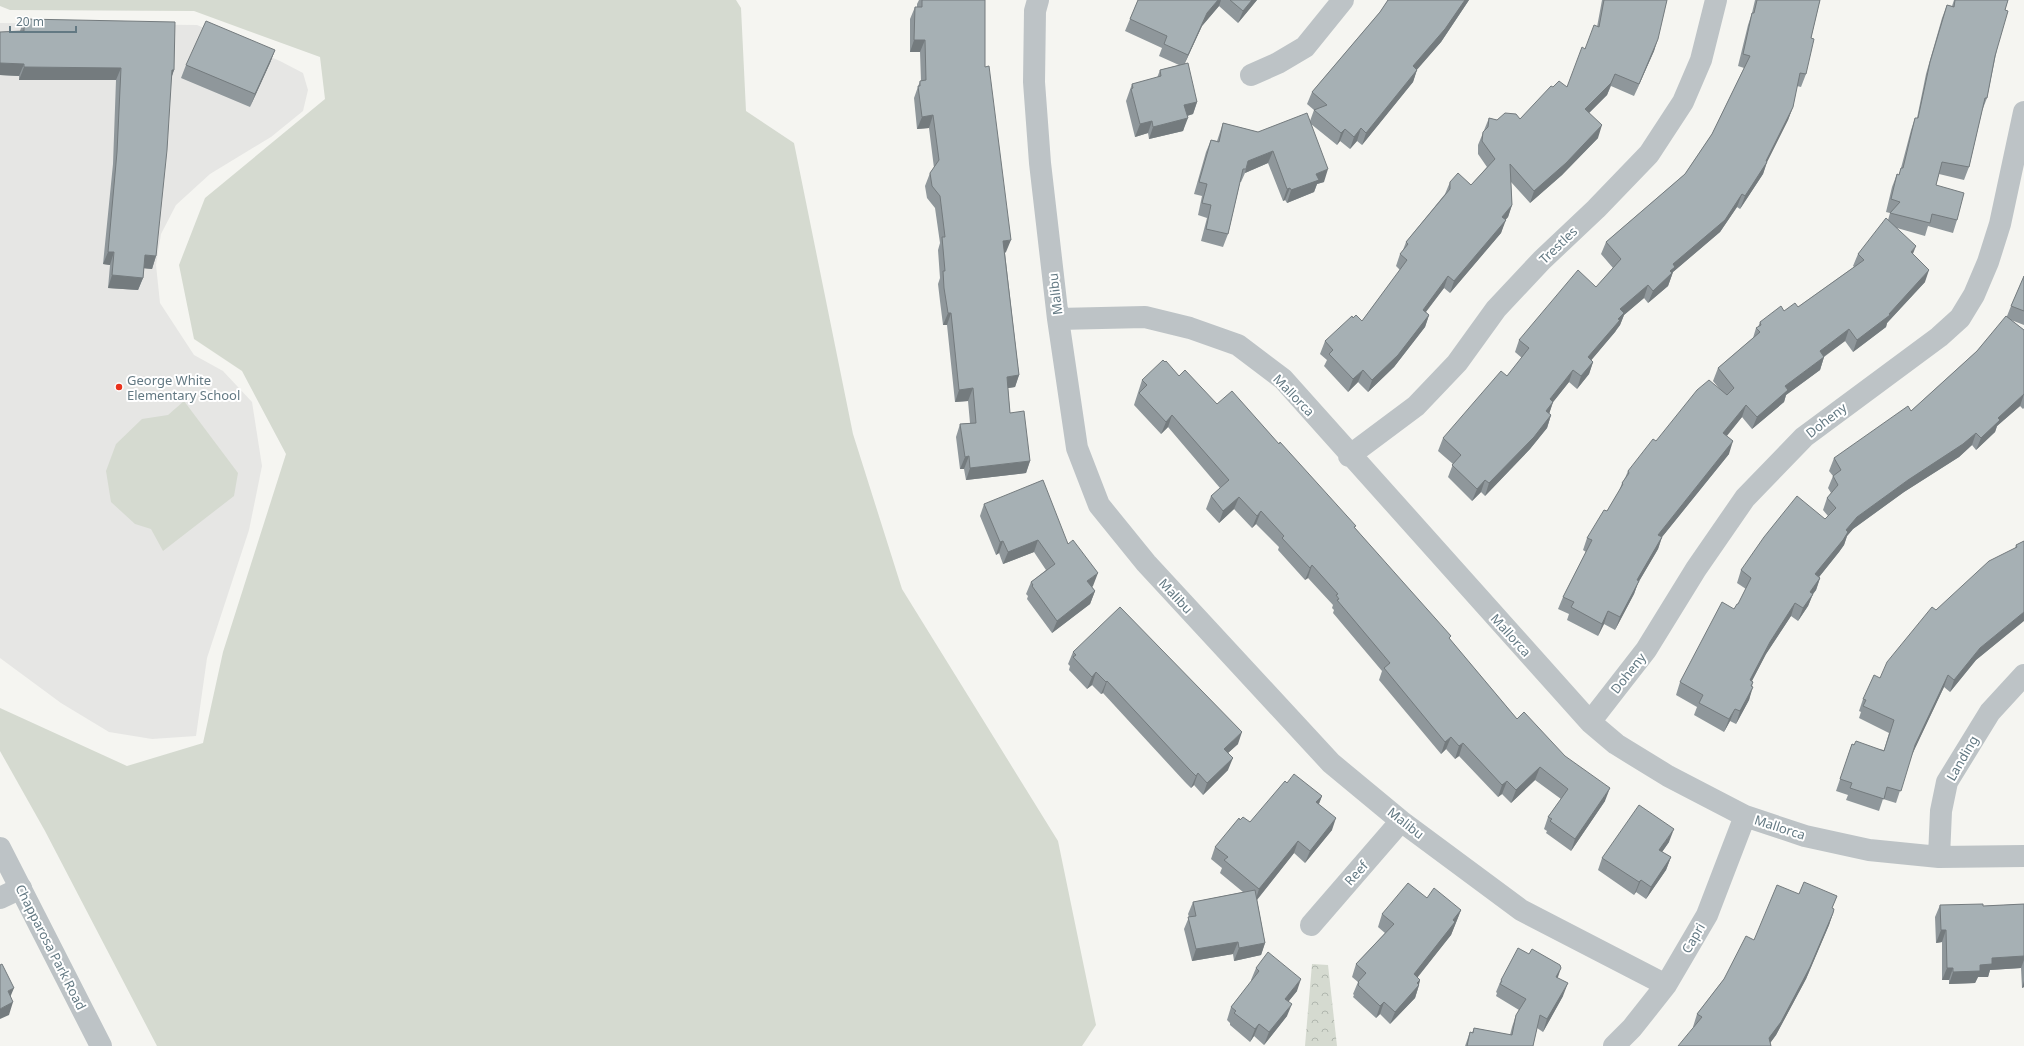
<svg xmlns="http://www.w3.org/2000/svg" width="2024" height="1046" font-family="'Noto Sans',sans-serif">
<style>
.built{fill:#e6e6e4}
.grass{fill:#d5dad0}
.forest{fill:url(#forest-crowns)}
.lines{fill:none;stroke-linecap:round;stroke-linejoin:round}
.minor{stroke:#bdc3c6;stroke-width:22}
.tertiary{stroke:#bdc3c6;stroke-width:22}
.wall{fill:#8f979b}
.shaded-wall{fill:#747b7e}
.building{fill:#a6b0b4;stroke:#747b7e}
.poi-dot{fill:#ea321c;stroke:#fff;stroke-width:1.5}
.labels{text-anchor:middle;stroke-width:4;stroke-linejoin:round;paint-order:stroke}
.street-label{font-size:13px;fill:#637983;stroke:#fff}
.poi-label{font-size:13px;fill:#637983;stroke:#fff;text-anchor:start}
</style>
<defs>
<pattern id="forest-crowns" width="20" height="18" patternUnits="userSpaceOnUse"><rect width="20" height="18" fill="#d5dad0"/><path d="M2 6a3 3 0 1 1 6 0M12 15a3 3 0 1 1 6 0" fill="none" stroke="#b0b6ae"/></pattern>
</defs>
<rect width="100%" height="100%" fill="#f5f5f1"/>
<path class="built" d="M0,23L197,25L280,61L303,73L308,90L303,111L271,137L210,174L176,205L161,234L156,265L160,303L194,355L223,371L252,402L262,466L249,530L207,658L196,736L152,739L109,732L61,703L0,658Z"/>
<path class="grass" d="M0,0H736L741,8L746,111L794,143L853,434L902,589L1058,841L1096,1025L1082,1046H157L45,831L0,751V708L127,766L203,743L223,652L286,454L242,371L194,339L179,265L205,198L325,99L320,57L194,11L10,10L0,6Z
M184,401L238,473L234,496L163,551L151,529L135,524L111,502L106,471L116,444L142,419L168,415Z"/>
<path class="forest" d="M1312,964L1328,965L1337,1046H1305Z"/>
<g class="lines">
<path class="minor" d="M1038,0L1035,11L1034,82L1040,163L1058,319L1077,448L1099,505L1146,563L1331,763L1401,821L1521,910L1666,985
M1251,75L1278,63L1305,47L1343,0
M1058,319L1145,317L1190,328L1238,345L1283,379L1590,722L1616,744L1668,776L1745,816L1805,836L1869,850L1939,857L2024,856
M1349,456L1416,406L1457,363L1496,309L1542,260L1596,209L1649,154L1683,102L1701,60L1716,0
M1590,722L1646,650L1696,569L1745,498L1804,437L1939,337L1960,318L1974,295L1988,262L2000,224L2024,112
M1939,857L1941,811L1947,782L1990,712L2024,675
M0,898L21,888
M1311,925L1401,821
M1614,1046L1632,1028L1666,985L1707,915L1745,816"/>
<path class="tertiary" d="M0,848L101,1046"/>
</g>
<path class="wall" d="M919,0H985V67L1006,252L1005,253L1019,375L1015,387L1008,388L1010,413L1030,461L1026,473L966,480L964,469H960L956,437L960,424L970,423L968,401L955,402L947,325H943L940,301L938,284L940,278L938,250L940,243L935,208L927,198L925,186L930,173L934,168L929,128L917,129L914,98L920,81H921L920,52H910V19L915,7H917V4Z
M1138,0H1257L1238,23L1219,6L1202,26L1185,63L1197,102L1193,114L1187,116L1183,131L1149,139L1148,133L1135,137L1126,101L1132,84L1157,78L1160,70L1179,65L1159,56L1162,48L1125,31L1130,19Z
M1388,0H1469L1441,42L1417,69L1413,82L1362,145L1357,141L1350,149L1340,141L1337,145L1311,124L1324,182L1317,184L1314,192L1287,203L1285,200L1283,201L1268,163L1245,173L1241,182H1240L1228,234L1223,247L1201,241L1207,218L1198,215L1202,196L1194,194L1206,152L1211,140L1217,141L1223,123L1258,132L1310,121L1314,110L1307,104L1312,92L1380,12Z
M1602,0H1667L1654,51L1634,96L1611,86L1607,95L1589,113L1598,138L1562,175L1530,203L1511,182L1512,205L1508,217L1505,220L1501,233L1450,293L1444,288L1426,312L1429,315L1425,327L1394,367L1368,392L1358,382L1348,392L1324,366L1327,360L1320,354L1325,341L1353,318L1362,321L1400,270L1396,266L1400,254L1403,250L1406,242L1445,194L1450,182L1471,185L1487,167L1478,154V145L1489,118L1497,120L1520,119L1553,87H1567L1585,49L1597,27Z
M1755,0H1820L1811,38L1806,74L1801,87L1797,86L1793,107L1788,120L1767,162L1763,174L1740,209L1737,207L1720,232L1673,272L1668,286L1648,303L1644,298L1624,315L1620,325L1617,329L1615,332L1591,360L1593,362L1589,374L1577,389L1569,382L1553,402L1549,414L1551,415L1547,428L1530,449L1485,496L1481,492L1472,501L1448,477L1453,464L1438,451L1443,438L1507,376L1522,358L1515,352L1519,340L1596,287L1613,268L1601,254L1606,242L1685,174L1712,134L1744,68L1738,66L1748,25L1752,13Z
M1954,0H2008L2005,10L1987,98L1982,111L1969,167L1964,180L1939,174L1936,185L1957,220L1953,233L1928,226L1925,236L1897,228L1913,254L1925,282L1887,323L1886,327L1853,352L1845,341L1824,357L1820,370L1786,395L1784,402L1752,429L1742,417L1727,436L1729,454L1662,537L1658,549L1638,583L1634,594L1615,630L1604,624L1598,636L1567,620L1569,614L1558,609L1563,597L1586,552L1583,550L1587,538L1607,511L1619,491L1622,483L1625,478L1628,471L1656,441L1722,392L1713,381L1718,368L1753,338L1756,328L1758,327L1760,322L1784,311L1798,307L1854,267L1853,266L1858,254L1888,220L1890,213L1886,212L1892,187L1897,174L1899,175L1901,168L1911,130L1915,118H1917L1926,74L1942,18L1947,5L1952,6Z
M24,19L174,70L171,78L156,256L152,269L144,268L143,278L138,290L108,288L110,265L103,264L113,164L116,80H19V76L0,75V32L20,31Z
M275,50L270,63L250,107L181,78L186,65Z
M2024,276V325L2011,320L2024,330V408L2023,409L2020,406L1997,426L1995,432L1976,450L1972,445L1959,457L1904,492L1853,529L1847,536L1844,545L1839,552L1819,577L1820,578L1816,590L1813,594L1808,606L1798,621L1791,616L1766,654L1752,681L1753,682L1749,700L1736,724L1730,721L1724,732L1694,715L1697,707L1676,695L1680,682L1734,609L1738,604L1746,589L1737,583L1741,570L1825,519L1828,516L1823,510L1827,498L1831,493L1828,488L1833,476L1829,471L1834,458L1911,411L1977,351L2007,316L2011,306Z
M1179,376L1217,404L1279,444L1355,528L1517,719L1605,801L1571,851L1546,833L1547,831L1544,829L1548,817L1561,799L1535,780L1511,803L1502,794L1498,797L1459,756L1455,759L1446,749L1441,754L1379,680L1382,671L1333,613L1334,610L1332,608L1333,605L1308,578L1305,580L1278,550L1279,547L1256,524L1252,528L1234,509L1219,523L1206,509L1211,496L1220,488L1168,427L1161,434L1134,405L1142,380Z
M984,504L1068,544L1093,586L1092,587L1095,591L1090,604L1052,633L1027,599L1028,596L1026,594L1031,582L1046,570L1034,552L1003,564L999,553L996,555L980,516Z
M2024,541L2022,622L1976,660L1950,692L1944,687L1912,754L1896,803L1883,799L1879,811L1846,800L1848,795L1836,791L1852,744L1884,750L1889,733L1859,718L1861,712L1859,711L1863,699L1936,610L2015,548L2016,545Z
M1073,652L1238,744L1228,753V770L1203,795L1194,785L1191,788L1185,782L1103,693L1101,694L1092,685L1087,689L1069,670L1070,666L1068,664Z
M1287,783L1322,796L1319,804L1332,830L1305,863L1294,853L1257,900L1265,943L1261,955L1234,961L1233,954L1192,961L1184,929L1189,917L1188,914L1193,902L1243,892L1220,873L1222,868L1211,859L1215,847L1240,820L1250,822Z
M1669,842L1662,852L1671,857L1666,870L1646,899L1636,892L1634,895L1598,870L1602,858Z
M1799,894L1837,896L1832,908L1833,913L1829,925L1806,979L1776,1035L1770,1043L1693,1027L1697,1014L1754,940Z
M1427,898L1461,910L1451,935L1417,977L1420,980L1419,985L1415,998L1390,1024L1380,1014L1376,1018L1353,997L1354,995L1353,994L1358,982L1352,977L1356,964L1385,933L1378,927L1382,914Z
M2024,904V987L2022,988L2021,968L1990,970L1988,977H1978L1975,983L1949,984V980H1942V942L1936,943L1935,917L1940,905L1983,906Z
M1529,954L1561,968L1557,977L1563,996L1543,1032L1537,1028L1533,1046H1465L1470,1032L1472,1033L1474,1028L1510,1035L1512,1027L1516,1015L1519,1010L1496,996L1497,993L1496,992L1501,980Z
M1256,968L1297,991L1288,1002L1287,1016L1264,1045L1254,1036L1250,1042L1230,1025V1023L1227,1020L1231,1007L1252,981L1251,980Z"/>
<path class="shaded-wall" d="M1218,0H1221L1219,6L1202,26L1183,67L1188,55L1207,13Z
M1252,0H1257L1238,23L1243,11Z
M1465,0H1469L1441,42L1409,79L1413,66Z
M1658,39L1654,51L1634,96L1639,84Z
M914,40H925L920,52H910Z
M275,50L270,63L250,107L255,94Z
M0,63L24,64L19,76L0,75Z
M24,67L121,68L116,80H19Z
M172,70H174L170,82Z
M1417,70L1413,82L1362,145L1366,133Z
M1615,74L1607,95L1581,121L1585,109Z
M1197,102L1193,114L1180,118L1184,105Z
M1793,107L1788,120L1765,166L1767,162L1763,174L1740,209L1745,196L1766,161Z
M933,115L929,128L917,129L922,117Z
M1188,118L1183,131L1149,139L1153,127Z
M1152,121L1148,133L1135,137L1140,124Z
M1602,125L1598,138L1562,175L1530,203L1534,191Z
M1361,128L1357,141L1350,149L1354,137Z
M1345,129L1340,141L1337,145L1341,133Z
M1273,151L1268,163L1245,173L1248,161Z
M1328,169L1324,182L1317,184L1314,192L1287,203L1291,190L1316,174Z
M1290,188L1285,200L1283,201L1287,189Z
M1742,194L1737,207L1720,232L1673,272L1668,286L1648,303L1653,291L1673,264Z
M1512,205L1508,217L1498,229L1502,217Z
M1506,220L1501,233L1450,293L1454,281Z
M1011,240L1006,252L999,254L1003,241Z
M1916,246L1911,259V252Z
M108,252H114L110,265L103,264Z
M145,255L156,256L152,269L141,268Z
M1929,270L1925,282L1887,323L1886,327L1853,352L1857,340L1889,314Z
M112,275L143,278L138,290L108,288Z
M1448,276L1444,288L1418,322L1423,310Z
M1648,285L1644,298L1624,315L1620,325L1617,329L1615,332L1583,370L1588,357L1620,309Z
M948,313H951L947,325H943Z
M1429,315L1425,327L1394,367L1368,392L1372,380Z
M1849,329L1845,341L1815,363L1820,351Z
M1824,357L1820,370L1786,395L1784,402L1752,429L1757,417L1785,386Z
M1593,362L1589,374L1577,389L1581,376Z
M1363,370L1358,382L1348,392L1353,379Z
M1573,370L1569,382L1546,411L1550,399Z
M1019,375L1015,387L1002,389L1007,377Z
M973,388L968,401L955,402L959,390Z
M2024,394L2020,406L1997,426L1995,432L1976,450L1981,438L1998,418Z
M1553,402L1549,414L1546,411Z
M1746,405L1742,417L1719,445L1723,433Z
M1172,415L1168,427L1161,434L1166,422Z
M1551,415L1547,428L1530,449L1485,496L1489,483Z
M1976,433L1972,445L1959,457L1904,492L1853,529L1847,536L1844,545L1839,552L1811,587L1815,574L1846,530L1857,517L1908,480Z
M1733,441L1729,454L1662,537L1658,549L1638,583L1634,594L1615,630L1620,617L1658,535Z
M969,456L964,469H960L965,457Z
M1030,461L1026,473L966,480L970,468Z
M1485,480L1481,492L1472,501L1477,489Z
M1239,497L1234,509L1219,523L1223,511Z
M1261,511L1256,524L1252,528L1257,516Z
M1038,540L1034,552L1003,564L1008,552Z
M1003,541L999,553L996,555L1000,542Z
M1312,565L1308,578L1305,580L1310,568Z
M1098,573L1093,586L1083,594L1087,581Z
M1820,578L1816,590L1813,594L1808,606L1798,621L1803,608L1810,592Z
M1095,591L1090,604L1052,633L1057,621Z
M1795,603L1791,616L1766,654L1746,692L1750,680L1770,642Z
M1608,611L1604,624L1598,636L1602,624Z
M2024,612V621L1976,660L1950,692L1954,680L1980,648Z
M1096,672L1092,685L1087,689L1092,677Z
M1948,675L1944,687L1911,757L1915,745Z
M1107,681L1103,693L1101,694L1106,682Z
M1753,687L1749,700L1736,724L1740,711Z
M1735,709L1730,721L1724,732L1729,719Z
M1242,732L1238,744L1219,761L1224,749Z
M1451,737L1446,749L1441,754L1445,742Z
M1463,743L1459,756L1455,759L1459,746Z
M1233,758L1228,770L1203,795L1207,783Z
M1540,767L1535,780L1511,803L1516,790Z
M1198,773L1194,785L1191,788L1196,776Z
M1507,781L1502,794L1498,797L1502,785Z
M1610,788L1605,801L1571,851L1575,839Z
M1322,796L1317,808L1316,802Z
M1336,818L1332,830L1305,863L1310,851Z
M1674,829L1669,842L1655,862L1659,850Z
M1298,841L1294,853L1255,902L1259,889Z
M1671,857L1666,870L1646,899L1651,887Z
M1641,880L1636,892L1634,895L1639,882Z
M1461,910L1451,935L1410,987L1414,974Z
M1833,913L1829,925L1806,979L1776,1035L1768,1046L1769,1038Z
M1941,930H1946L1942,942L1936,943Z
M1238,942L1233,954L1192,961L1196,949Z
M1265,943L1261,955L1234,961L1239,948Z
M2024,956V960L2021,968L1990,970L1988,977H1978L1975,983L1949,984L1953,972L1980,965L1992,958Z
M1561,968L1557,980L1556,977Z
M1947,968H1953L1949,980H1942Z
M1301,979L1297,991L1280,1012L1285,999Z
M1420,980L1418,987L1419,985L1415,998L1390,1024L1395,1012L1417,983Z
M2024,981V987L2022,988Z
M1568,983L1563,996L1543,1032L1547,1019Z
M14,988L9,1000L8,991Z
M13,1002L9,1015L0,1019V1009Z
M1384,1002L1380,1014L1376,1018L1380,1006Z
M1292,1004L1287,1016L1264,1045L1269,1032Z
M1259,1024L1254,1036L1250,1042L1255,1029Z"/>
<path class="building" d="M922,0H985V67L989,66L1011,240L1003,241L1019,375L1007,377L1010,413L1024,411L1030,461L970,468L969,456L965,457L960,424L976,423L973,388L959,390L951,313H948L944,288L943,271H945L942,237H945L940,196L932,186L930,173L939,160L933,115L922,117L918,86H920V81L926,80L925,40H914L915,7H922Z
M1138,0H1218L1207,13L1188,55L1164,44L1167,36L1130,19Z
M1230,0H1252L1243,11Z
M1388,0H1465L1445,29L1413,66L1417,70L1366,133L1361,128L1354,137L1345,129L1341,133L1314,110L1327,105L1312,92L1380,12Z
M1604,0H1667L1658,39L1639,84L1615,74L1611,83L1585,109L1602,125L1566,163L1534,191L1510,164L1512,205L1502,217L1506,220L1454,281L1448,276L1423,310L1429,315L1398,355L1372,380L1363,370L1353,379L1329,354L1333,350L1325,341L1352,316L1353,318L1356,315L1362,321L1407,260L1400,254L1408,244L1406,242L1450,189V182L1458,173L1471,185L1495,159L1482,141L1483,132L1488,127L1489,118L1497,120L1505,113L1516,114L1520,119L1551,86L1553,87L1559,81L1567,87L1582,47L1585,49L1594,25L1599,27Z
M1757,0H1820L1811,38L1814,39L1806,74L1800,73L1793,107L1766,161L1767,162L1745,196L1742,194L1725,220L1673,264L1675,267L1670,271L1672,273L1653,291L1648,285L1620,309L1624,313L1618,319L1620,320L1588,357L1593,362L1581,376L1573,370L1550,399L1553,402L1546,411L1551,415L1534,437L1489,483L1485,480L1477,489L1452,465L1461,455L1443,438L1501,371L1507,376L1529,348L1519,340L1578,270L1596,287L1621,259L1606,242L1685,174L1712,134L1750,56L1743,54L1752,13H1754Z
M1955,0H2008L2005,10L2008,11L1995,56L1987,98H1985L1969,167L1942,162L1936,185L1964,193L1957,220L1932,214L1930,223L1890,213L1900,202L1891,199L1897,174L1899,175L1901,168H1903L1915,118H1918L1930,62L1947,5L1954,7Z
M24,19L175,22L174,70H172L167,150L156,256L145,255L143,278L112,275L114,252H108L117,152L121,68L24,67V64L0,63V32L24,31Z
M206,21L275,50L255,94L186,65Z
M1188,63L1197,102L1184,105L1188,118L1153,127L1152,121L1140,124L1131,89L1133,88L1132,84L1161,76L1160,70Z
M1307,113L1328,169L1316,174L1319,180L1291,190L1290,188L1287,189L1273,151L1248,161L1246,169H1243L1228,234L1206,229L1211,205L1202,203L1207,184L1199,182L1211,140L1219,142L1223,123L1258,132Z
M1886,218L1916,246L1911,252L1929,270L1889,314L1890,315L1857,340L1849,329L1820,351L1824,357L1785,386L1788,390L1757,417L1746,405L1723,433L1733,441L1658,535L1662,537L1637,580L1639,581L1620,617L1608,611L1602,624L1571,607L1574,602L1563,597L1592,540L1587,538L1604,510L1607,511L1623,484L1622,483L1629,473L1628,471L1653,439L1656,441L1697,390L1709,380L1727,395L1734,388L1718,368L1760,332L1756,328L1761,325L1760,322L1781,306L1784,311L1795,303L1798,307L1864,260L1858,254Z
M2024,276V311L2011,306Z
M2006,316L2024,330V394L1998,418L2000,420L1981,438L1976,433L1963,444L1908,480L1857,517L1846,530L1848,532L1843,540L1815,574L1820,578L1810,592L1813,594L1803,608L1795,603L1770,642L1750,680L1753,682L1751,686L1753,687L1740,711L1735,709L1729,719L1699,703L1703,695L1680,682L1722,602L1734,609L1737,604H1738L1751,578L1741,570L1764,537L1797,496L1825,519L1836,508L1827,498L1838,485L1833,476L1841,470L1834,458L1908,406L1911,411L1977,351Z
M1163,360L1165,362L1166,361L1179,376L1185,370L1217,404L1232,391L1279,444L1280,442L1356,526L1354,527L1451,636L1449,638L1517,719L1524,712L1565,756L1610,788L1575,839L1550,821L1552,819L1548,817L1568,789L1540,767L1516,790L1507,781L1502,785L1463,743L1459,746L1451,737L1445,742L1384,668L1390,663L1337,600L1339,599L1336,595L1338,594L1312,565L1310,568L1282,538L1284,536L1261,511L1257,516L1239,497L1223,511L1211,496L1229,480L1172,415L1166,422L1139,393L1147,385L1142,380Z
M1043,480L1068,544L1073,540L1098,573L1087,581L1095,591L1057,621L1032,586L1033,585L1031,582L1055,564L1038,540L1008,552L1003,541L1000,542L984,504Z
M2024,541V612L1980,648L1954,680L1948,675L1915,745L1901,791L1887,787L1884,799L1850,788L1852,783L1840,779L1852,744L1854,745L1856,741L1884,751L1894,720L1863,706L1866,700L1863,699L1874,675L1880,678L1887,662L1932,607L1936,610L1989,561L2017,547L2016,545Z
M1120,607L1242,732L1224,749L1233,758L1207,783L1198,773L1196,776L1189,769L1107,681L1106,682L1096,672L1092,677L1073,657L1076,655L1073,652Z
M1294,774L1322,796L1316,802L1336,818L1310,851L1298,841L1259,889L1224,860L1228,857L1215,847L1239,818L1240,820L1243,817L1250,822L1285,781L1287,783Z
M1639,805L1674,829L1659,850L1671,857L1651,887L1641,880L1639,882L1602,858Z
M1804,882L1837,896L1832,908L1834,909L1833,913L1810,967L1781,1022L1769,1038L1771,1046H1678L1702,1017L1697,1014L1724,979L1746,936L1754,940L1777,885L1799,894Z
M1408,883L1427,898L1434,888L1461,910L1453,920L1455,922L1414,974L1420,980L1417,983L1419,985L1395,1012L1384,1002L1380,1006L1358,985L1359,983L1358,982L1366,973L1356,964L1394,924L1382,914Z
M1255,890L1265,943L1239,948L1238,942L1196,949L1188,917L1196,916L1193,902Z
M1983,904V906L2024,904V956L1992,958V964L1980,965V971L1953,972V968H1947L1946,930H1941L1940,905Z
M1518,948L1529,954L1532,949L1560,965L1561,968L1556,977L1568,983L1547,1019L1540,1015L1533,1046H1467L1470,1032L1473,1033L1474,1028L1512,1035L1516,1015L1526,999L1500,984L1502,981L1501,980Z
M1268,952L1301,979L1285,999L1292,1004L1269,1032L1259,1024L1255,1029L1234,1013L1236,1011L1231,1007L1259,971L1256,968Z
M2,964L14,988L8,991L13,1002L0,1009V965Z"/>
<circle class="poi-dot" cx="119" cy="387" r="4"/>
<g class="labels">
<g class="street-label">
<text transform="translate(1558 245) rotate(-44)" y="5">Trestles</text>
<text transform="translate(1055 294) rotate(-97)" y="5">Malibu</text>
<text transform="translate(1294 395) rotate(46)" y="5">Mallorca</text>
<text transform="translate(1826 420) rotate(-38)" y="5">Doheny</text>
<text transform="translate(1176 596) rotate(47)" y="5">Malibu</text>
<text transform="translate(1511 635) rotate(48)" y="5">Mallorca</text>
<text transform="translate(1628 673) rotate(-52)" y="5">Doheny</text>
<text transform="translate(1962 758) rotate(-60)" y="5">Landing</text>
<text transform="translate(1406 823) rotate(38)" y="5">Malibu</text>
<text transform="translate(1780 827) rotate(18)" y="5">Mallorca</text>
<text transform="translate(1356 873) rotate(-48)" y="5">Reef</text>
<text transform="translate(1693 938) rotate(-60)" y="5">Capri</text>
<text transform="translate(51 947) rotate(63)" y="5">Chapparosa Park Road</text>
</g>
<g class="poi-label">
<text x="127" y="385">George White<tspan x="127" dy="15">Elementary School</tspan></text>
</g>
</g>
<path d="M10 26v6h66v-6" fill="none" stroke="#637983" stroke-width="2"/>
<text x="16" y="26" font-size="12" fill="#637983" stroke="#ffffff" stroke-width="3" paint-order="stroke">20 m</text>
</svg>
